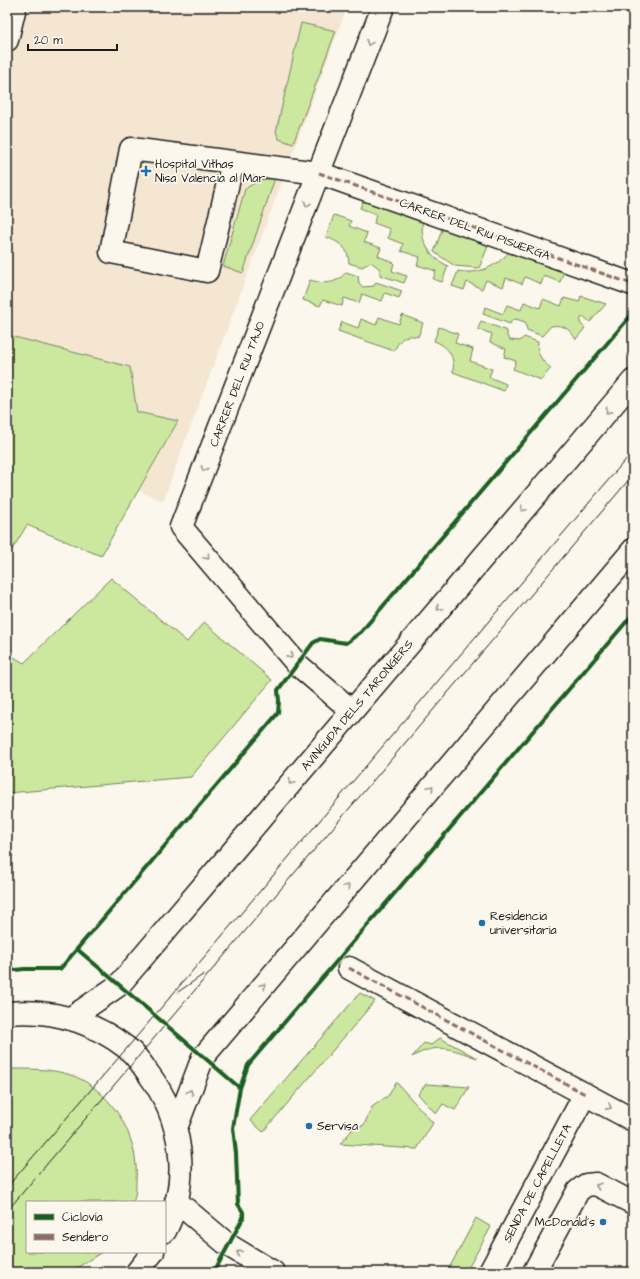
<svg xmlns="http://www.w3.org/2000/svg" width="640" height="1279" font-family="'Architects Daughter',sans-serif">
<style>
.built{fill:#f5e6d2}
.green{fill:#cce89f;stroke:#74825e}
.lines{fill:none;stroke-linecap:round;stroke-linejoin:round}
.minor-casing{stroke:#1c1c1c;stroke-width:25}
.major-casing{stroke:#1c1c1c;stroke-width:25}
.minor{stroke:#fbf7ec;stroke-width:22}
.major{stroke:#fbf7ec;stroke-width:22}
.tram{stroke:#1c1c1c;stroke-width:1}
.quiet{stroke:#8d6e63;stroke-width:3;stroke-dasharray:6 3;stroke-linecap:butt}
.cycleway-casing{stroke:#fbf7ec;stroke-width:6}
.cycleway{stroke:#1b5e20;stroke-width:4}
.oneway{stroke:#97948e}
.poi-dot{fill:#1f6fb2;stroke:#fbf7ec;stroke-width:1.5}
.labels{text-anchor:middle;stroke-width:3.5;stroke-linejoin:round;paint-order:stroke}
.poi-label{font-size:12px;fill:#1c1c1c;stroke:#fbf7ec;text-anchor:start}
.street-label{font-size:12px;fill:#1c1c1c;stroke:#fbf7ec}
</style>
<rect width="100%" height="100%" fill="#fbf7ec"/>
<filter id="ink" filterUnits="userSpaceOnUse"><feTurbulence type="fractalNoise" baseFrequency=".025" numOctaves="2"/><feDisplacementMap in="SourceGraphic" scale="8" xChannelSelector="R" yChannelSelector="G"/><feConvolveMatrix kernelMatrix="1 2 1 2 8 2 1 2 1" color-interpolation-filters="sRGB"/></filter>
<g filter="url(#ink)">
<path class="built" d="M7,7H347L163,501L139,491L178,421L137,412L130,367L7,335Z"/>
<path class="green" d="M301,23L336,31L293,144L279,139L276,132Z
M275,178L243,273L223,266L245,189L259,180Z
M364,199L423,221C419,241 430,257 448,266L442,282L433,279L436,271L417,265L420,257L401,251L403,244L388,238L390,229L374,223L376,214L360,208Z
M334,215L351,221L349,226L367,233L364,242L381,248L378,256L394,263L392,271L407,276L404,283L380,275V269L371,262L362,267L349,263C348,247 341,243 326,237Z
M443,227L489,244L479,268L455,266L434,252Z
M509,252L564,271L560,282L544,276L541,284L525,277L522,284L506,278L503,287L486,280L482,289L467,282L464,290L452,286L458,271C478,275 496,267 509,252Z
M346,272L358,276L359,283L363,287L374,286L376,282L402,291L399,298L385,293L382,301L362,294L359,303L344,298L342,306L323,300L320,306L303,300L310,280C324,284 336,285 346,272Z
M581,296L606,304L590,322L584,317L581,318L580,323L585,328L576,339C569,329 564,324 551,326L542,336L527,330L525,322L516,319L512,320L510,324L483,314L485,307L503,314L507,305L521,310L524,302L540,308L543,299L561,306L564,298L579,302Z
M402,315L423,323L418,337C405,333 399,340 394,351L338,331L342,322L358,328L361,319L376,325L379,317L399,324Z
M481,321L507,331V336L510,340L520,341L524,337L538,342C536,353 542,362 551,368L541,380L513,369L516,361L504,357L506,349L490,342L492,334L478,329Z
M439,327L458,334L455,343L473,349L470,361L492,369L489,377L506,384L504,391L453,372C455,356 448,346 434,341Z
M7,335L130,367L137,412L178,421L101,556L27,525L7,558Z
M111,578L187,642L204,622L272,680L191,777L7,793V653L24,663Z
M360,993L375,1001L263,1132L250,1120Z
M440,1038L477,1058C451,1049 438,1042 412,1057L424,1043L431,1045Z
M14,1069C39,1069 64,1069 86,1082C119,1103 139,1142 136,1181C136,1188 136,1196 133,1202H27V1252H102L70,1272H7V1072Z
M396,1082L433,1123L417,1149L340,1144L352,1130L364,1125L372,1107L389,1095Z
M426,1084L469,1087L455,1110L443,1104L436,1114L418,1094Z
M476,1218L491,1227L466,1272H447Z"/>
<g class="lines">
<defs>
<path id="minor" d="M7,40L15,7
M233,162L207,271L111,252L131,149L319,173L632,284
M351,710L297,664L181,527L383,7
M349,968L633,1120
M490,1272L585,1094
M534,1272L578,1191L586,1185L596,1184L633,1203"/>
<path id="major" d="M7,1013C51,1009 92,1021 127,1048C136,1055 142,1064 148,1073C182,1118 192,1180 165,1231
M71,1018L119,985L633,381
M176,1128L203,1057L633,550
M176,1201L228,1245L273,1272
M137,1272L153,1252"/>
</defs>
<use href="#minor" class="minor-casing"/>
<use href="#major" class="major-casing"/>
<use href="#minor" class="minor"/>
<use href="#major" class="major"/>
<path class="tram" d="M178,992L204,974
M7,1187L127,1048L633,451
M7,1211L633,475"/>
<path class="quiet" d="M319,173L632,284
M349,968L585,1094"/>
<defs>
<path id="cycleway" d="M77,949L240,1088
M7,971L24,969H60L278,713L279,701L278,690L313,643L320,639L346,643L361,632L633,313
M214,1272L243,1218V1212L238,1204L236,1153L233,1128L240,1088L248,1065L633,614"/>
</defs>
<use href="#cycleway" class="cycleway-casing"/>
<use href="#cycleway" class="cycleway"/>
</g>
<defs><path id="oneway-chevron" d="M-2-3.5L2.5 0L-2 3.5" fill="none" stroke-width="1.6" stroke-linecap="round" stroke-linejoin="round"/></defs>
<g class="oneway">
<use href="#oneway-chevron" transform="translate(369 43) rotate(111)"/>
<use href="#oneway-chevron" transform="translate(307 204) rotate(111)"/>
<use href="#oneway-chevron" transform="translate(608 411) rotate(131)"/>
<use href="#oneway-chevron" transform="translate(204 469) rotate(111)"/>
<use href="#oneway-chevron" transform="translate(523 509) rotate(131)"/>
<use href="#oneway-chevron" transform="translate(207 557) rotate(50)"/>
<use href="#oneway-chevron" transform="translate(439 608) rotate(131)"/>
<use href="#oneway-chevron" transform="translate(290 656) rotate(50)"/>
<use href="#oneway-chevron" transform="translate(291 782) rotate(130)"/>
<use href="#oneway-chevron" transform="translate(431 788) rotate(-50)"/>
<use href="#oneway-chevron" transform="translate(347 887) rotate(-50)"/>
<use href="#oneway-chevron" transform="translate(263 986) rotate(-50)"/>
<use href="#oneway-chevron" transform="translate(190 1092) rotate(-69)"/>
<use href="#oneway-chevron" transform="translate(609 1107) rotate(28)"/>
<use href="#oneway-chevron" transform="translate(598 1186) rotate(-161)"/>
<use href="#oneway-chevron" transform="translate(239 1253) rotate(-147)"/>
</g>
</g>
<g class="poi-dot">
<path d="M144 165h4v4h4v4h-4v4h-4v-4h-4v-4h4z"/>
<circle cx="482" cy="923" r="4"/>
<circle cx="309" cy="1126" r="4"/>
<circle cx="603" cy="1222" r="4"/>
</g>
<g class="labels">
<g class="poi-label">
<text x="155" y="168">Hospital Vithas<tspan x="155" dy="14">Nisa Valencia al Mar</tspan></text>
<text x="490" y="920">Residencia<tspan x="490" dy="14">universitaria</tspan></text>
<text x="317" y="1130">Servisa</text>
<text x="595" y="1226" text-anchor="end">McDonald's</text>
</g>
<g class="street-label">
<text transform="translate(475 229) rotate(20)" y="4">CARRER DEL RIU PISUERGA</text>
<text transform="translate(237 384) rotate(-69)" y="4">CARRER DEL RIU TAJO</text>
<text transform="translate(357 705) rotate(-50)" y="4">AVINGUDA DELS TARONGERS</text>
<text transform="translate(537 1183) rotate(-62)" y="4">SENDA DE CAPELLETA</text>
</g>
</g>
<rect width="640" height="1279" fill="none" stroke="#fbf7ec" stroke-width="24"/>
<rect x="12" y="12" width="616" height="1255" fill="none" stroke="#1c1c1c" stroke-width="1.5" filter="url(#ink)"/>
<rect x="26" y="1201" width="140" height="52" fill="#fbf7ec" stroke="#a29f99"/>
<rect x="34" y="1214" width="20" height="6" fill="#1b5e20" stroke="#a29f99"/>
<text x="62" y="1221" font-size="12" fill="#1c1c1c">Ciclovía</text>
<rect x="34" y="1234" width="20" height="6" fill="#8d6e63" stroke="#a29f99"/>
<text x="62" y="1241" font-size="12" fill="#1c1c1c">Sendero</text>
<path d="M28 44v6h89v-6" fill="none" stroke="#1c1c1c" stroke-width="2"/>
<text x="34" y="44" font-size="12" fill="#1c1c1c" stroke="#fbf7ec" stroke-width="3" paint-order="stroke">20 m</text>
</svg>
